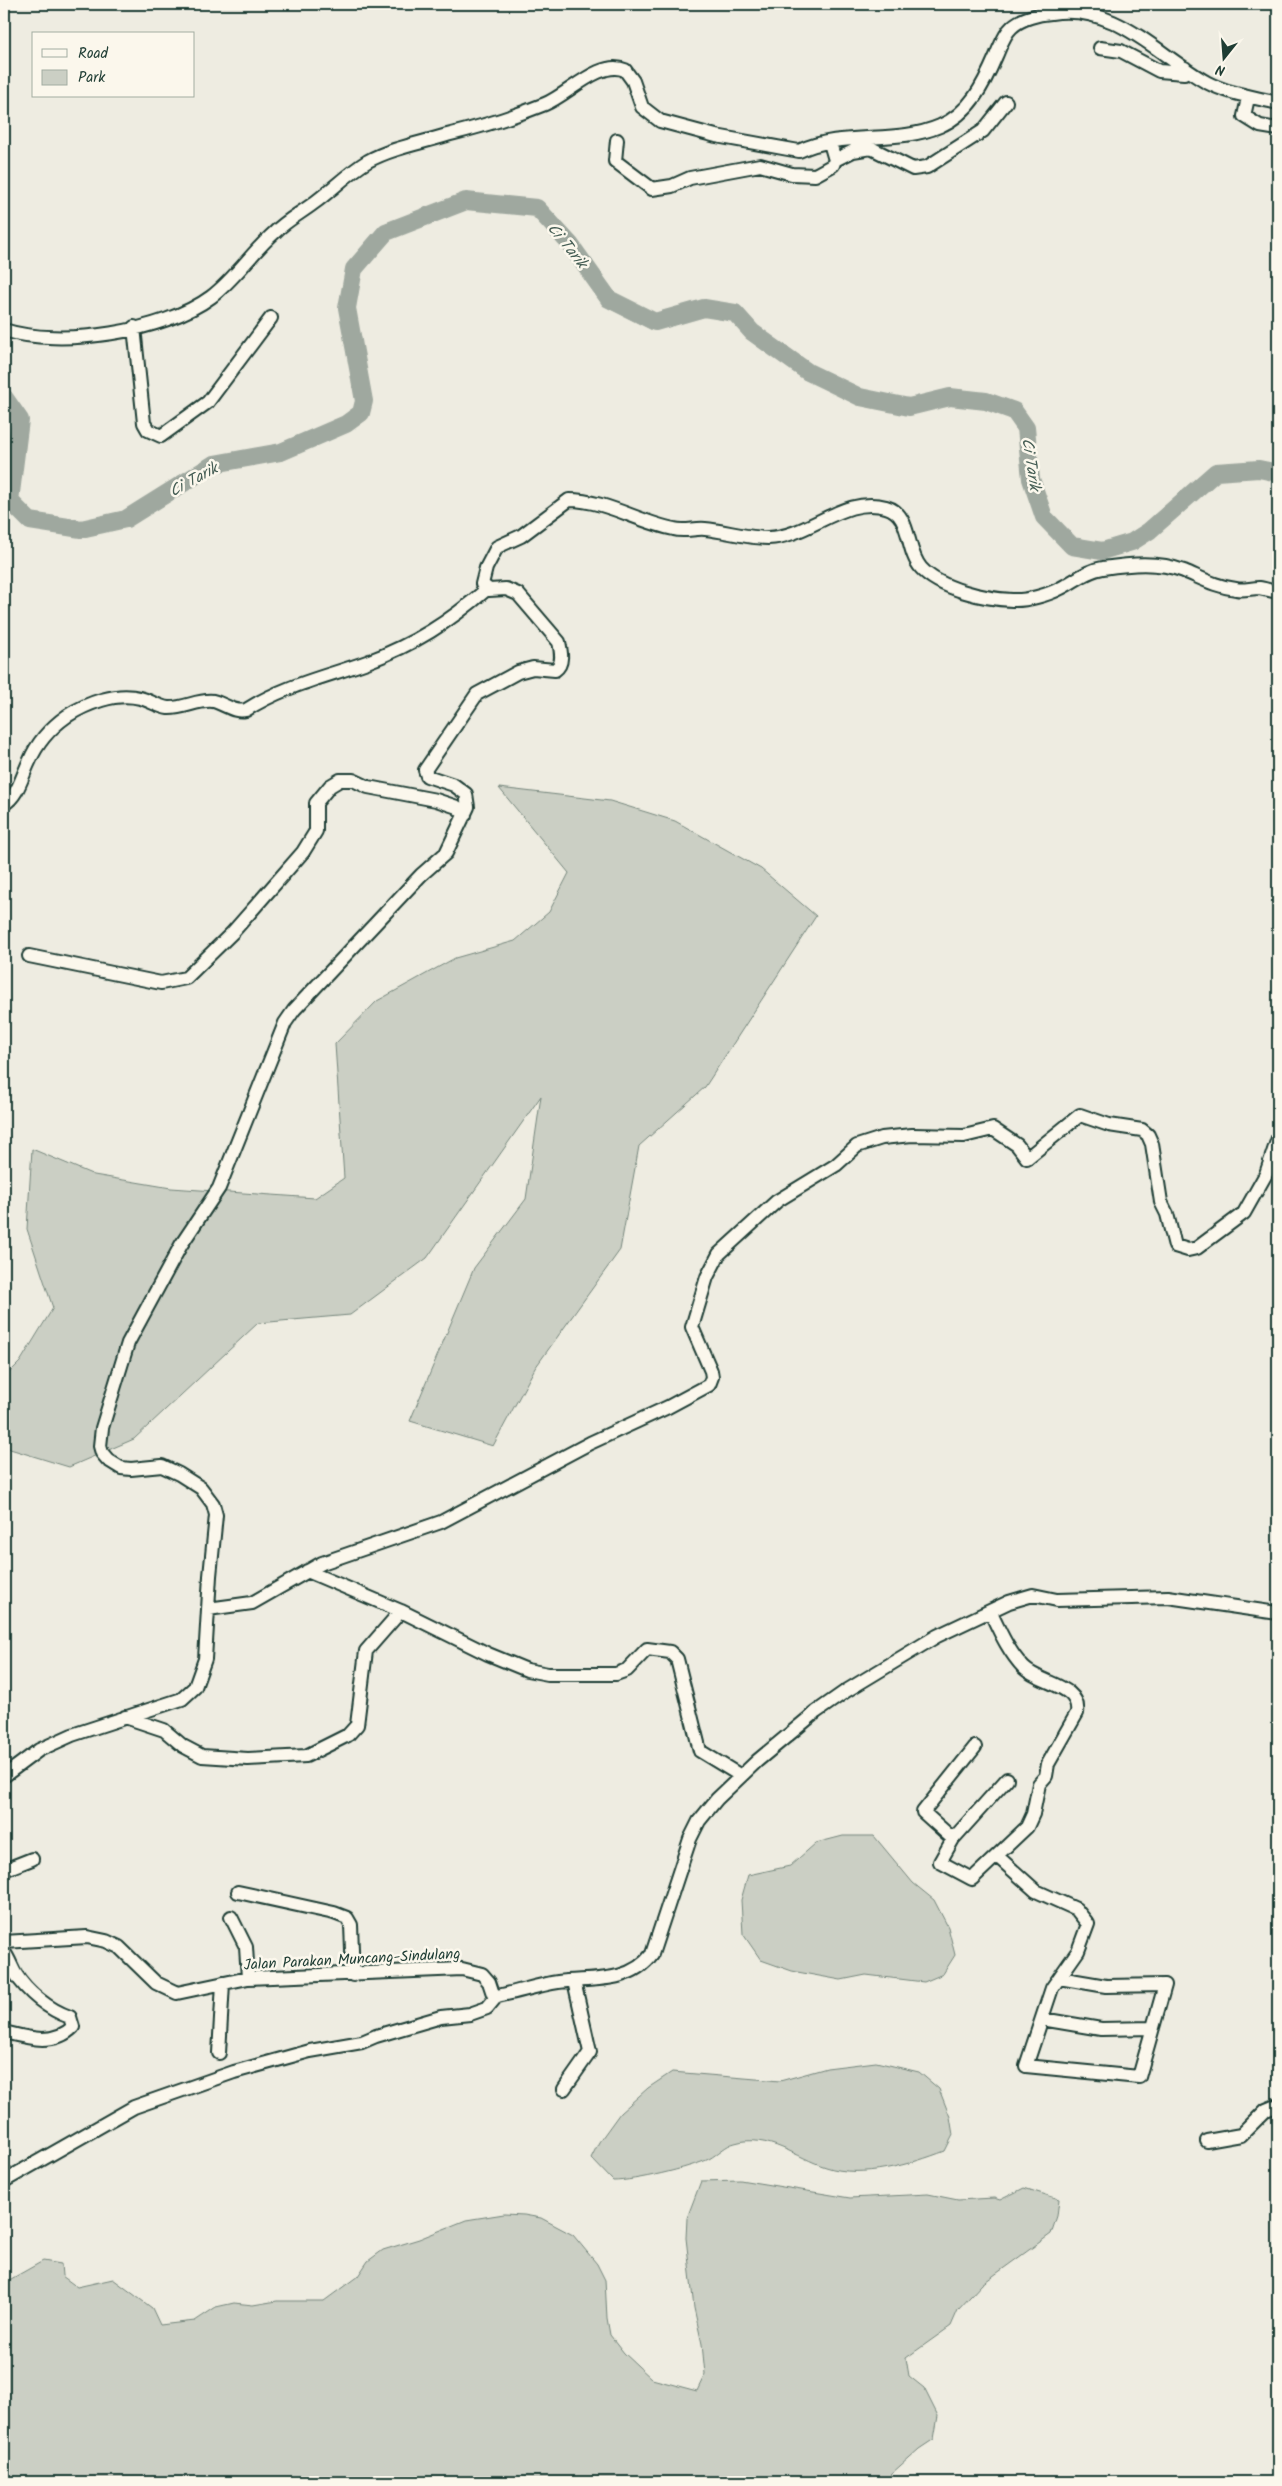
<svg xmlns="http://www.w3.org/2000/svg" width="1282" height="2486" font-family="Kalam,sans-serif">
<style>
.green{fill:#cbcfc4;stroke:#75867c}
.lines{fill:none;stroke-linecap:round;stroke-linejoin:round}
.river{stroke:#9fa89f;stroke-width:18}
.minor-casing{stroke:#1f3d34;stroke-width:16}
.minor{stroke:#fbf7ec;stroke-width:12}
.labels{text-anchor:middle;stroke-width:5;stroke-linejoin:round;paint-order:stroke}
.street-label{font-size:15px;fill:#1f3d34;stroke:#fbf7ec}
.water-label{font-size:16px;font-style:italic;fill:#455d54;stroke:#fbf7ec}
</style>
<rect width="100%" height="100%" fill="#eeece1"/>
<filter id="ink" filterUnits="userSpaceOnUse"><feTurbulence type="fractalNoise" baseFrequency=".02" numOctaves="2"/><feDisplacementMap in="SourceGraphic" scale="10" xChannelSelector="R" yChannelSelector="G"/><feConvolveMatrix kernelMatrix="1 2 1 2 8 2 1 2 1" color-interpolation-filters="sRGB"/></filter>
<g filter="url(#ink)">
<path class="green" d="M499,788L610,801L675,821L761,869L816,916L705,1087L639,1146L620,1250L535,1368L493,1446L410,1421L474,1268L526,1199L541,1096L427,1258L350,1315L258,1323L134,1439L69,1467L10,1449L4,1443V1378L20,1362L53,1308L27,1229L32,1149L94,1175L171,1188L315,1198L344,1178L335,1044L377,1001L455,958L515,941L549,912L569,873Z
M843,1836H874L913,1883L934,1900L948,1927L955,1955L943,1974L924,1982L866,1975L841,1980L792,1971L761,1960L743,1934L741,1900L748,1875L790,1866L816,1843Z
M876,2062L919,2072L939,2089L950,2117L953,2135L945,2151C911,2164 862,2179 826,2167C797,2158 768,2133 735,2143C726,2145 718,2154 709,2159C689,2168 635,2181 613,2181L591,2158L599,2142L620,2113L648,2088L672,2072L780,2081L827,2068Z
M740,2180L850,2198L928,2194L958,2200L994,2198L1000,2200L1024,2188L1059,2199L1057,2216L1051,2234L982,2284L958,2310L951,2326L906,2358L909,2376L924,2388L938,2416L934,2439L919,2449L891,2474L900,2482H4V2286L11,2279L43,2261L61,2264L62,2276L77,2287L113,2279L152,2308L160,2325L195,2321L216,2307L234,2303L253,2305L277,2301H324L358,2276L368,2261L383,2250L419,2239L466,2220L504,2214L524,2215L541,2218L573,2235L597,2264L605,2280L607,2318L610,2335L624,2353L652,2379L697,2391L705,2374L702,2344L694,2308L686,2238L687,2218L701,2181Z"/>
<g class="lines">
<path class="river" d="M4,397L20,420L10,501L30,521L81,529L126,519L214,464L281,452L346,424L361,413L364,401L347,308L354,269L386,232L466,201L537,208L570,244L609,299L655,322L704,308L735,313L752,332L808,372L860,397L909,407L950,397L986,401L1014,411L1026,428L1031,479L1044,517L1072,546L1102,551L1132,542L1149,531L1216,472L1259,469L1278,473"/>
<defs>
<path id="minor" d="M1100,48L1121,51L1159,71L1184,73L1185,68
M1248,98L1244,116L1260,126L1278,129
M617,140L615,161L652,189L672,186L690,178L760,165L792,174L815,175L833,165L835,160L830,143
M835,160L853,151L871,148L913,169L927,167L983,131L1006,102
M134,327L144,423L148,430L161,436L208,402L271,318
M4,330C60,348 164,332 211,297C235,279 252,252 275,232C287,220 301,213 314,203C333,189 348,173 368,161C392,148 421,143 447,135C480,127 513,117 545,104C568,95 600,59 625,70L633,81L642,107L660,121L716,136L799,151C843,130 896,145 940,126C970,113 984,84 996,56C1000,47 1004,34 1012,27C1021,18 1039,14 1051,13C1115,3 1155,53 1206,82C1229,94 1254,97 1278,103
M4,804C18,796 22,776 29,762C37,743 50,728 67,716C87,703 116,692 140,698C149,700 159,707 168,708C183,709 199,699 213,701C225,704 234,713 246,710C283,686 325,677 367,662C415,644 449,622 487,589
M29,956L161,983L186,978L232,933L303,852L316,831V803L330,786L340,780H353L368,787L436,800L457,807L465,815
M307,1571L401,1611L488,1654L527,1670L548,1674H616L627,1670L647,1649L670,1652L677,1659L700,1751L741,1776
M208,1609L252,1603L322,1563L441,1522L590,1443L668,1407L709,1385L712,1377L711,1371L692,1327L707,1277L719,1254L777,1201L836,1165L857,1146L882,1138L912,1135L964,1136L993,1129L1017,1145L1027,1158L1080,1115L1109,1125L1142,1130L1148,1135L1152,1144L1161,1202L1167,1214L1175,1246L1188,1250L1197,1248L1244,1213L1266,1174L1278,1138
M990,1611C1000,1632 1008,1651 1024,1668C1040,1684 1081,1685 1077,1713L1048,1764L1046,1776L1039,1784L1033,1814L1027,1827L972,1879L940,1862L953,1839L1007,1779
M125,1717L164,1730L183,1746L202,1756L248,1759L306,1756L348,1735L357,1725L366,1651L401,1611
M4,1776L39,1750L72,1735L182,1699L195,1687L205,1659L210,1576L216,1515L213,1504L201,1488L179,1474L162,1466L131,1469L121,1468L108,1460L102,1453L100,1446L102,1428L128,1343L181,1245L219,1188L285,1023L294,1010L421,875L446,853L468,807L466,794L454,785L427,776L425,770L477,694L518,672L533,668L555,670C564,664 561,651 559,642L518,594L506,589L489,590L482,584L486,568L497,547L521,536L569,500C605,500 639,522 674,529C684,532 695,528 705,529C726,531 747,538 768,538C809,537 844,495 886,507C912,514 905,550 921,568C940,589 985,599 1012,600C1026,601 1048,595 1061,588C1075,581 1087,570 1103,568C1130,564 1158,561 1184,571C1201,578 1217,587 1236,589C1243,591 1251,588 1259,588C1265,589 1272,591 1278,592
M953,1839L923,1812L975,1747
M997,1856L1036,1891L1076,1909L1088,1924L1078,1951L1052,1988L1026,2066L1139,2077L1165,1985L1106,1986L1059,1978
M4,1870L32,1859
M238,1892L334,1913L347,1918L351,1925L353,1975
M231,1917L246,1947L248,1978
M4,1942L87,1937L106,1941L119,1947L156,1983L177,1993L248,1978L462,1969L482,1974L489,1982L493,1994L497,1996C518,1992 538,1985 558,1982C591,1978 630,1984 652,1954L690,1839L699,1821L717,1799L757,1761L816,1712L846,1691L937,1636L1009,1602L1033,1595L1057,1600L1168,1597L1278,1613
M4,1952C9,1959 11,1966 15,1973C27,1992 49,2010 70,2017L73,2027C54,2046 28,2038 4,2032
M1042,2019L1101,2029L1153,2028
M219,2053L223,1983
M564,2089L590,2052L574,1981
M1207,2141L1241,2135L1266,2110L1278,2105
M4,2181L134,2107L234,2072L310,2051L362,2042L376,2036L441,2017L470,2014L487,2008L497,1996"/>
</defs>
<use href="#minor" class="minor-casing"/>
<use href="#minor" class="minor"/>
</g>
</g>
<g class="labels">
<g class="street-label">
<text transform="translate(352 1959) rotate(-3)" y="5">Jalan Parakan Muncang-Sindulang</text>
</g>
<g class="water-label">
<text transform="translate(568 245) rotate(51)" y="6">Ci Tarik</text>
<text transform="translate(1032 464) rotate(81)" y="6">Ci Tarik</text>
<text transform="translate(193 479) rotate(-29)" y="6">Ci Tarik</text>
</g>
</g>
<rect width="1282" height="2486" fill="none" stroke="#fbf7ec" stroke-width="20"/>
<rect x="10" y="10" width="1262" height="2466" fill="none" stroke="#1f3d34" stroke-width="2" filter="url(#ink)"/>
<rect x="32" y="32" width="162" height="65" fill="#fbf7ec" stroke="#a3ada2"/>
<rect x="42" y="49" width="25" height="8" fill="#fbf7ec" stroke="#a3ada2"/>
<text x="78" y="58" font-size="15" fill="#1f3d34">Road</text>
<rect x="42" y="70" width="25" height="15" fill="#cbcfc4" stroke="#a3ada2"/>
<text x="78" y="82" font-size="15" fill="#1f3d34">Park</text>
<g transform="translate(1224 58) rotate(197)" stroke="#fbf7ec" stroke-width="4" paint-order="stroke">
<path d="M0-4L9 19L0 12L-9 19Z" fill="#1f3d34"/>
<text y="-8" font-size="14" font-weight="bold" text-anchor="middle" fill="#1f3d34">N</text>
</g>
</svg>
